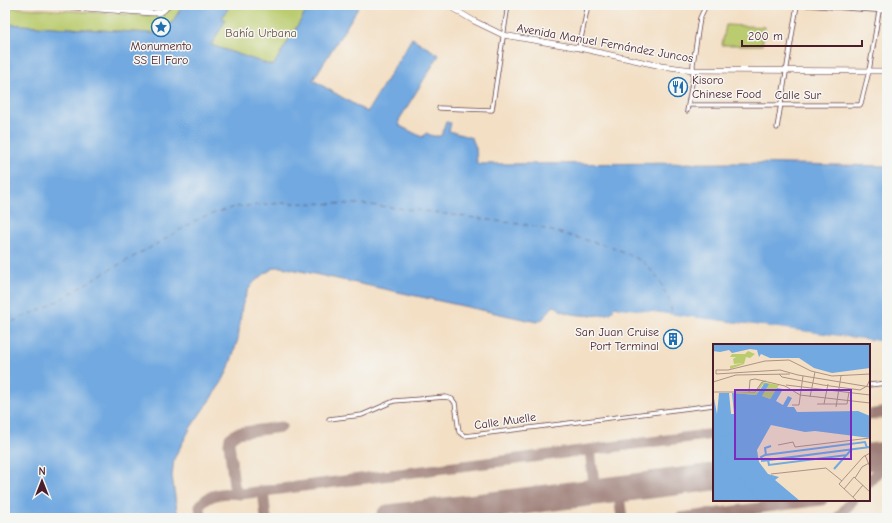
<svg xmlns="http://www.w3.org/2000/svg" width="892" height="523" font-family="'Comic Neue',sans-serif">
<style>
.green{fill:#bbcc6f;stroke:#82764d}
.water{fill:#71a9e0;stroke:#5e6486}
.pier{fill:#f3dfc4}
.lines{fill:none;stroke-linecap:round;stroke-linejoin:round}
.ferry{stroke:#584f6a;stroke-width:1;stroke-dasharray:5 4;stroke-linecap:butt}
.taxiway{stroke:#9e7f78;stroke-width:11}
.runway{stroke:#9e7f78;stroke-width:27}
.street-casing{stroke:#633c42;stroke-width:5}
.secondary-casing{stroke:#633c42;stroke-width:6}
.street{stroke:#fff;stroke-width:3.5}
.secondary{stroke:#fff;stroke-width:5}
.labels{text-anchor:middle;stroke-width:3;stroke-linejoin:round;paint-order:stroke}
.park-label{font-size:12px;fill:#6c533f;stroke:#f6f6f2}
.street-label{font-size:12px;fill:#4a1f2b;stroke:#f6f6f2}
.poi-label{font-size:12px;fill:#4a1f2b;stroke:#f6f6f2}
.inset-river{fill:none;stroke:#71a9e0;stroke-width:2}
.inset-road{fill:none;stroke:#af9287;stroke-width:1}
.view{fill:#7b2cbf;fill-opacity:0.15;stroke:#7b2cbf;stroke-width:2}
.inset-edge{fill:none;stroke:#4a1f2b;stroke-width:2}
</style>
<rect width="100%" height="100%" fill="#f6f6f2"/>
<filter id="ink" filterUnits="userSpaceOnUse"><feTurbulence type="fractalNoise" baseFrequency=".025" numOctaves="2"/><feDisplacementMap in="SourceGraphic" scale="8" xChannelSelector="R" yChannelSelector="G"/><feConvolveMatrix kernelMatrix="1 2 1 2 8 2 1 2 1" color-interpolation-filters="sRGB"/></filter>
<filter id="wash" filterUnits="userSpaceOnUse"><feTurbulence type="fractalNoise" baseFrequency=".012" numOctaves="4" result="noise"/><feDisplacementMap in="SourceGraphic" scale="16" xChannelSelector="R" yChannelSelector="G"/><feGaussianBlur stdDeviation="0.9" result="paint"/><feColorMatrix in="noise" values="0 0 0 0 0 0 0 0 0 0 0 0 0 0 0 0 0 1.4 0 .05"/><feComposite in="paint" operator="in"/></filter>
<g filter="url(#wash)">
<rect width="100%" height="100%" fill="#f3dfc4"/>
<path class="green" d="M171,5H183L165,34L5,24V7L158,16L166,13Z
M230,5H310L273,66L211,45L225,20L222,18Z
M726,25L765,27L762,45H722Z"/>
<path class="water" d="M183,5H230L222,18L226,20L211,45L273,66L310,5H360L313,80L367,112L412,38L439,55L399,120L400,126L422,137L426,133L433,136H441L446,122L451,123L449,131L472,138L476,148L477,164L745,163L887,166V342L619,308L616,306C614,308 613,312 610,313C601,317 571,316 562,311C558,309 558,307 554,306C547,311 546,319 537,322L282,267H276L267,272L254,282L248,290L242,306L238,339L228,370L222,382L191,427L174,459L172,476L178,518H5V24L165,34Z"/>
<path class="pier" d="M614,307L887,342V344L617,309L613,313Z"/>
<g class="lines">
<path class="ferry" d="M5,325L53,304L100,275L155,245L200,218L234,207L284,203L360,204L424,211L533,226L582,239L615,248L644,262L660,281L670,303L672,314"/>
<path class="taxiway" d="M869,415L887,412
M590,450L595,492
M869,482L887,461
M618,489L622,518
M263,491L266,518
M241,494L237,492L234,485L229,443L230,438L237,433L281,427
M201,518L200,506C208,493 227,492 241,494L714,434
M680,518L822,500
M838,518L853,500"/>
<path class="runway" d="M869,457L887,455
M389,518L714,477"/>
</g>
</g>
<g filter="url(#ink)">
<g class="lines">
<defs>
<path id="street" d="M805,5L887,11
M579,48L588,5
M688,105H860L861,103L869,71L880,5
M439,108L492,110L508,5
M687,111L693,77V64L698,31L700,18L706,5
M777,128L797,5
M869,385L887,383
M329,419L362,415L394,401L446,397L452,399L455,403L459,432L465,436L714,405"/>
<path id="secondary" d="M45,5L152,13C160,13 164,12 168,5
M447,5L474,21L503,35L579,48L661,66L693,70L887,71"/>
</defs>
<use href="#street" class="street-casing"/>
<use href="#secondary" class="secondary-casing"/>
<use href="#street" class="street"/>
<use href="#secondary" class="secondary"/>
</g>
</g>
<defs>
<symbol id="sight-ring" viewBox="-11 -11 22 22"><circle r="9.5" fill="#f6f6f2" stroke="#1f6fb2" stroke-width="1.5"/><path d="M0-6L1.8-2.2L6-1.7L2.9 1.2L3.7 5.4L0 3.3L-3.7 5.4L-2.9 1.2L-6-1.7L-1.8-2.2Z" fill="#1f6fb2"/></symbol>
<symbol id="restaurant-ring" viewBox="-11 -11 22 22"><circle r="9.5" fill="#f6f6f2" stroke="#1f6fb2" stroke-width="1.5"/><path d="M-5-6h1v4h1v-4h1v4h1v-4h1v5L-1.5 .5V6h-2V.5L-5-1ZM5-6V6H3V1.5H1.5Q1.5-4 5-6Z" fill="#1f6fb2"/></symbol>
<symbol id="building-ring" viewBox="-11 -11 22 22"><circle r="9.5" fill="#f6f6f2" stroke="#1f6fb2" stroke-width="1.5"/><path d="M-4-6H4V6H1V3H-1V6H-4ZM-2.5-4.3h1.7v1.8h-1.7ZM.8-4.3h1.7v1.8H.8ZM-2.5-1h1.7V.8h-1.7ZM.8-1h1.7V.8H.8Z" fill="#1f6fb2"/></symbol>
</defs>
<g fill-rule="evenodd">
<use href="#sight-ring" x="150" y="16" width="22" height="22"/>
<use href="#restaurant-ring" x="667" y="76" width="22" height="22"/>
<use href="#building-ring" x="662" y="328" width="22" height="22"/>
</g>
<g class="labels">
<g class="park-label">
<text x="261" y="37">Bahía Urbana</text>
</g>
<g class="street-label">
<text transform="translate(605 43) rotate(10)" y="4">Avenida Manuel Fernández Juncos</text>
<text x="798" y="99">Calle Sur</text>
<text transform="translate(505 421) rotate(-8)" y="4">Calle Muelle</text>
</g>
<g class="poi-label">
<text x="161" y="50">Monumento<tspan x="161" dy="14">SS El Faro</tspan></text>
<text x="692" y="84" text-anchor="start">Kisoro<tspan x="692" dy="14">Chinese Food</tspan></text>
<text x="659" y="336" text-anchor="end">San Juan Cruise<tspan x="659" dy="14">Port Terminal</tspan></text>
</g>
</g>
<g transform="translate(713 344)">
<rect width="157" height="157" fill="#f3dfc4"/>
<path d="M35,7L42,10L37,14L33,13L31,20L17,25V22L30,19L21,20L20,15L23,13H17L19,10H32ZM49,38L66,41L57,55L49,52L50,40L43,51L19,49L43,48Z" fill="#bbcc6f"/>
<path d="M0,0H157V24L119,29L101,24L86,14H57L48,10L46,13L44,6L37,5L19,9L16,6L7,8L0,7ZM52,39L56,40L49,52L57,55L64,44L70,45L63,57L70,61L75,52L79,54L74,63H81L84,68L145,67L157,72V94L102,87L92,88L58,81L44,106L46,118L55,130L66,133L62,136L87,157H0V49L4,70L6,49H16L18,70H21L19,49L43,51Z" fill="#71a9e0"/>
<path class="inset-river" d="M0,88L16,123L47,157M0,95L14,92L48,75L59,73L98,78L106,81L109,87M53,111L52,104L58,102M55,116L56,121L134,111M48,117L157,103M50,117L48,113L52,111L152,98L154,104M121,125L138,106"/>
<path class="inset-road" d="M66,30L69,33L110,41L147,46L154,42L157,35M157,30L119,32L98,27L76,16L52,17L15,26H3V30L67,26L85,31L157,43M0,38L23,31L77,30M73,41L157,51M0,48H42L49,38L53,37M36,48L37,36L42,35L72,42L87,51L157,59M97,53L102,28M104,60H134L136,48M111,60L115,40M79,61H86L90,32M123,63L128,32M65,101L80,98L82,103L157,94M152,111L157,123M58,130L113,124L129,137M142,134L149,123L156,119M131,145L141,133L157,148M140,153L150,141M144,157L126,140L150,113L157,109"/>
<path class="view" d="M22,46H138V115H22Z"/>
<rect width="157" height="157" class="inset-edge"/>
</g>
<rect width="892" height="523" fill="none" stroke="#f6f6f2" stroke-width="20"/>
<g transform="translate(42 481)" stroke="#f6f6f2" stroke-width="3" paint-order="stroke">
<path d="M0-3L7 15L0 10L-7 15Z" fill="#4a1f2b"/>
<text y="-6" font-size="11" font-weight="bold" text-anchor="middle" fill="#4a1f2b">N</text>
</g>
<path d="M742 40v6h120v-6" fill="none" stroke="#4a1f2b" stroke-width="2"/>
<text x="748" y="40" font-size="12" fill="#4a1f2b" stroke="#f6f6f2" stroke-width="3" paint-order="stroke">200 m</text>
</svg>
